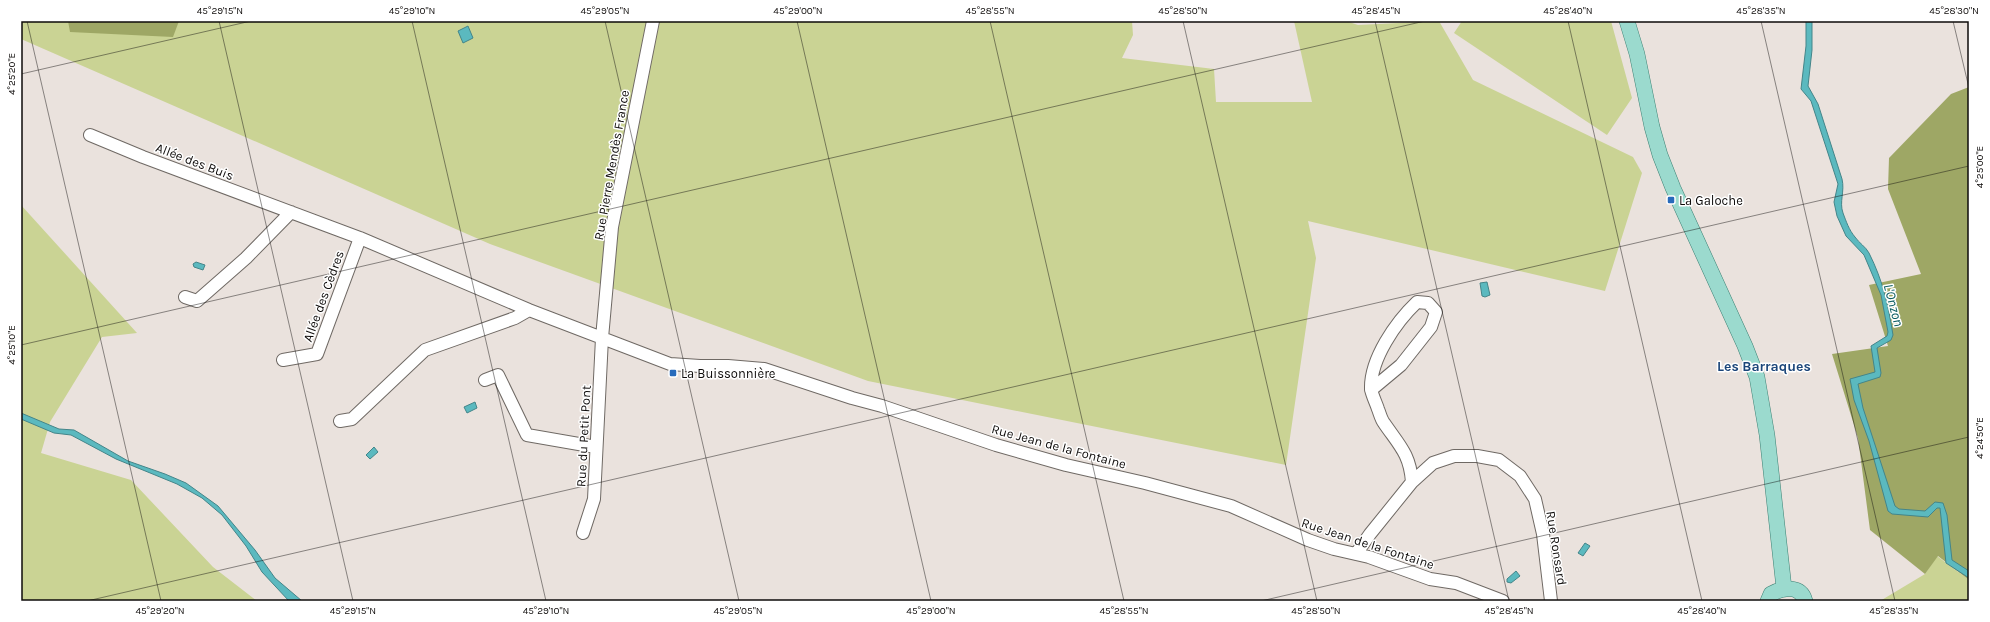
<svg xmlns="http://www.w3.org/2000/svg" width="1990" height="622" font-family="Karla,sans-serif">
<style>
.green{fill:#cad394}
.forest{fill:#9ea765}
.water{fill:#5bb9bf;stroke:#448589}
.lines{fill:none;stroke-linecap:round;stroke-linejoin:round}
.minor-casing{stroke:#6f6964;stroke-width:14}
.major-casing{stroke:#3e8174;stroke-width:16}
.minor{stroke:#fff;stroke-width:12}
.major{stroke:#9bdace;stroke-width:15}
.ticks{fill:none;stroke:#0e0b0a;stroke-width:1;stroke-opacity:0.45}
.poi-dot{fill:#276abb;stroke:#fff;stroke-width:1.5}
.labels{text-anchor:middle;stroke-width:3;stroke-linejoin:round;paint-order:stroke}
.street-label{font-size:13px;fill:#0e0b0a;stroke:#fff}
.poi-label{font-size:13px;fill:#0e0b0a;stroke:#fff;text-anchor:start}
.water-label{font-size:14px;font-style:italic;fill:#0d5e63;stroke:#fff}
.neighbourhood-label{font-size:14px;font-weight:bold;fill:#1b4579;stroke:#fff}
.neatline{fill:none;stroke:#0e0b0a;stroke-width:1.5}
.ticks-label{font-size:10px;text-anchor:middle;fill:#0e0b0a}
</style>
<rect width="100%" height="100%" fill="#eae2dd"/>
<path class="green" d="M21,21H1132L1133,35L1122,58L1214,69L1216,102H1312L1294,21H1346L1358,25L1439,21L1473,80L1633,157L1642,173L1605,291L1308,221L1316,258L1286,465L868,381L490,244L21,39Z
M1462,21H1611L1632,98L1607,135L1454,33Z
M21,205L137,333L102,337L50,422L41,453L131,480L213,567L257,601H21Z
M1937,556L1969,580V601H1880L1925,574Z"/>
<path class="forest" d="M68,21H179L173,37L70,32Z
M1969,87V580L1938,556L1925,574L1870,530L1858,438L1832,354L1888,346L1869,285L1921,274L1888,189L1889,158L1951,94Z"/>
<path class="water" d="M1806,21H1812V50L1808,86L1818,104L1842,179C1845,191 1839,202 1843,213C1846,221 1849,230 1855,237C1859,243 1866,247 1869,253C1883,281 1888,304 1893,335L1891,340L1877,348L1881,373L1880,377L1858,384L1863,408L1895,506L1899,509L1925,511L1935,502L1943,503L1947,515L1952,560L1969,571V578L1946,563L1940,508H1937L1928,517L1892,514L1888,511L1869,441L1854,400L1850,379L1875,372L1871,346L1887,336L1888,332L1881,295L1864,255L1846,236L1837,216L1834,202L1838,184L1811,101L1801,89L1806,46Z
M468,26L473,38L463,43L458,31Z
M196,262L205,265L203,270L194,267L193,264Z
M1487,282L1490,295L1485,297L1482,296L1480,283Z
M475,402L477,408L467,413L464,407Z
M21,413L59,429L74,430L128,461L165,474L186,483L218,506L255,550L275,578L302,601H289L262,572L246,546L222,515L202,498L177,484L116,459L71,435L54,433L21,419Z
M374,447L378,452L370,459L366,455Z
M1585,543L1590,546L1583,556L1578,553Z
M1516,571L1520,576L1511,583L1507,582V579Z"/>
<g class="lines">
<defs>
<path id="minor" d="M90,135L143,157L360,238L529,310L670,364L700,366H728L764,369L852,398L882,406L996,445L1066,465L1145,483L1231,506L1308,540L1334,549L1369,557L1430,579L1456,583L1503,601
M185,297L197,301L246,258L291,212
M283,360L317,354L360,238
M485,380L498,375L527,435L596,447
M1371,390L1401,365L1431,327L1436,312L1428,303L1417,302C1396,322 1370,359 1371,389C1372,395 1376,403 1378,409C1380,414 1381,419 1384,423C1399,445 1410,454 1412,482
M340,421L352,419L425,350L515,318L529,310
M583,533L594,499L602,338L612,227L653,21
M1356,554L1370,534L1412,482L1433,463L1454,456H1477L1499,460L1520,476L1535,499L1543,534L1551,601"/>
<path id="major" d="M1627,21L1637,54L1652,127L1660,155L1673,188L1745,346L1757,377L1767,435L1784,588
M1768,601L1771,594C1783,587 1801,585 1805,601"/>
</defs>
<use href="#minor" class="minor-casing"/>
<use href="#major" class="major-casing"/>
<use href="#minor" class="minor"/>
<use href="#major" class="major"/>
</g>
<path class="ticks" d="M27,21L161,601M219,21L353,601M412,21L546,601M605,21L739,601M797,21L931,601M990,21L1124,601M1183,21L1317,601M1375,21L1509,601M1568,21L1702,601M1761,21L1895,601M1953,21L1969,88M21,74L251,21M21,345L1425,21M87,601L1969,166M1261,601L1969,437"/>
<g class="poi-dot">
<rect x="1667" y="196" width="8" height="8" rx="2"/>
<rect x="669" y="369" width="8" height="8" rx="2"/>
</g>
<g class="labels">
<g class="street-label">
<text transform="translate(195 161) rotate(21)" y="5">Allée des Buis</text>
<text transform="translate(611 165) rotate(-80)" y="5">Rue Pierre Mendès France</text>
<text transform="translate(323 296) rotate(-70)" y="5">Allée des Cèdres</text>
<text transform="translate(583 436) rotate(-87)" y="5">Rue du Petit Pont</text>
<text transform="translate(1059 446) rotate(15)" y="5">Rue Jean de la Fontaine</text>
<text transform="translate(1368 543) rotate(18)" y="5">Rue Jean de la Fontaine</text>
<text transform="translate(1557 548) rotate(81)" y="5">Rue Ronsard</text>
</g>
<g class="poi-label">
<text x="1679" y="205">La Galoche</text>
<text x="681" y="378">La Buissonnière</text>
</g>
<g class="water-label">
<text transform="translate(1894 305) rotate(75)" y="5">L'Onzon</text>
</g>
<g class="neighbourhood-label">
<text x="1764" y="371">Les Barraques</text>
</g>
</g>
<rect width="1990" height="622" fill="none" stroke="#ffffff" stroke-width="44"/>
<rect x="22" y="22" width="1946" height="578" class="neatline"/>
<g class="ticks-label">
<text x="220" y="14">45°29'15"N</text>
<text x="412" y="14">45°29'10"N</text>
<text x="605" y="14">45°29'05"N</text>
<text x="798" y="14">45°29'00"N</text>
<text x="990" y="14">45°28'55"N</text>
<text x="1183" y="14">45°28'50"N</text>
<text x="1376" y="14">45°28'45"N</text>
<text x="1568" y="14">45°28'40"N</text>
<text x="1761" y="14">45°28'35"N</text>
<text x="1954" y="14">45°28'30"N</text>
<text transform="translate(11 74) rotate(-90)" y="4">4°25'20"E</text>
<text transform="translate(1979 167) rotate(-90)" y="4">4°25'00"E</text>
<text transform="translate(11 345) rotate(-90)" y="4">4°25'10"E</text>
<text transform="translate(1979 438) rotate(-90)" y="4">4°24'50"E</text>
<text x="160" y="614">45°29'20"N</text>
<text x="353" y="614">45°29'15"N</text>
<text x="546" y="614">45°29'10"N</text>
<text x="738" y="614">45°29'05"N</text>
<text x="931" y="614">45°29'00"N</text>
<text x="1124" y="614">45°28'55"N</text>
<text x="1316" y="614">45°28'50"N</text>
<text x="1509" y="614">45°28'45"N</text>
<text x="1702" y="614">45°28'40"N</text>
<text x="1894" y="614">45°28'35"N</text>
</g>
</svg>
